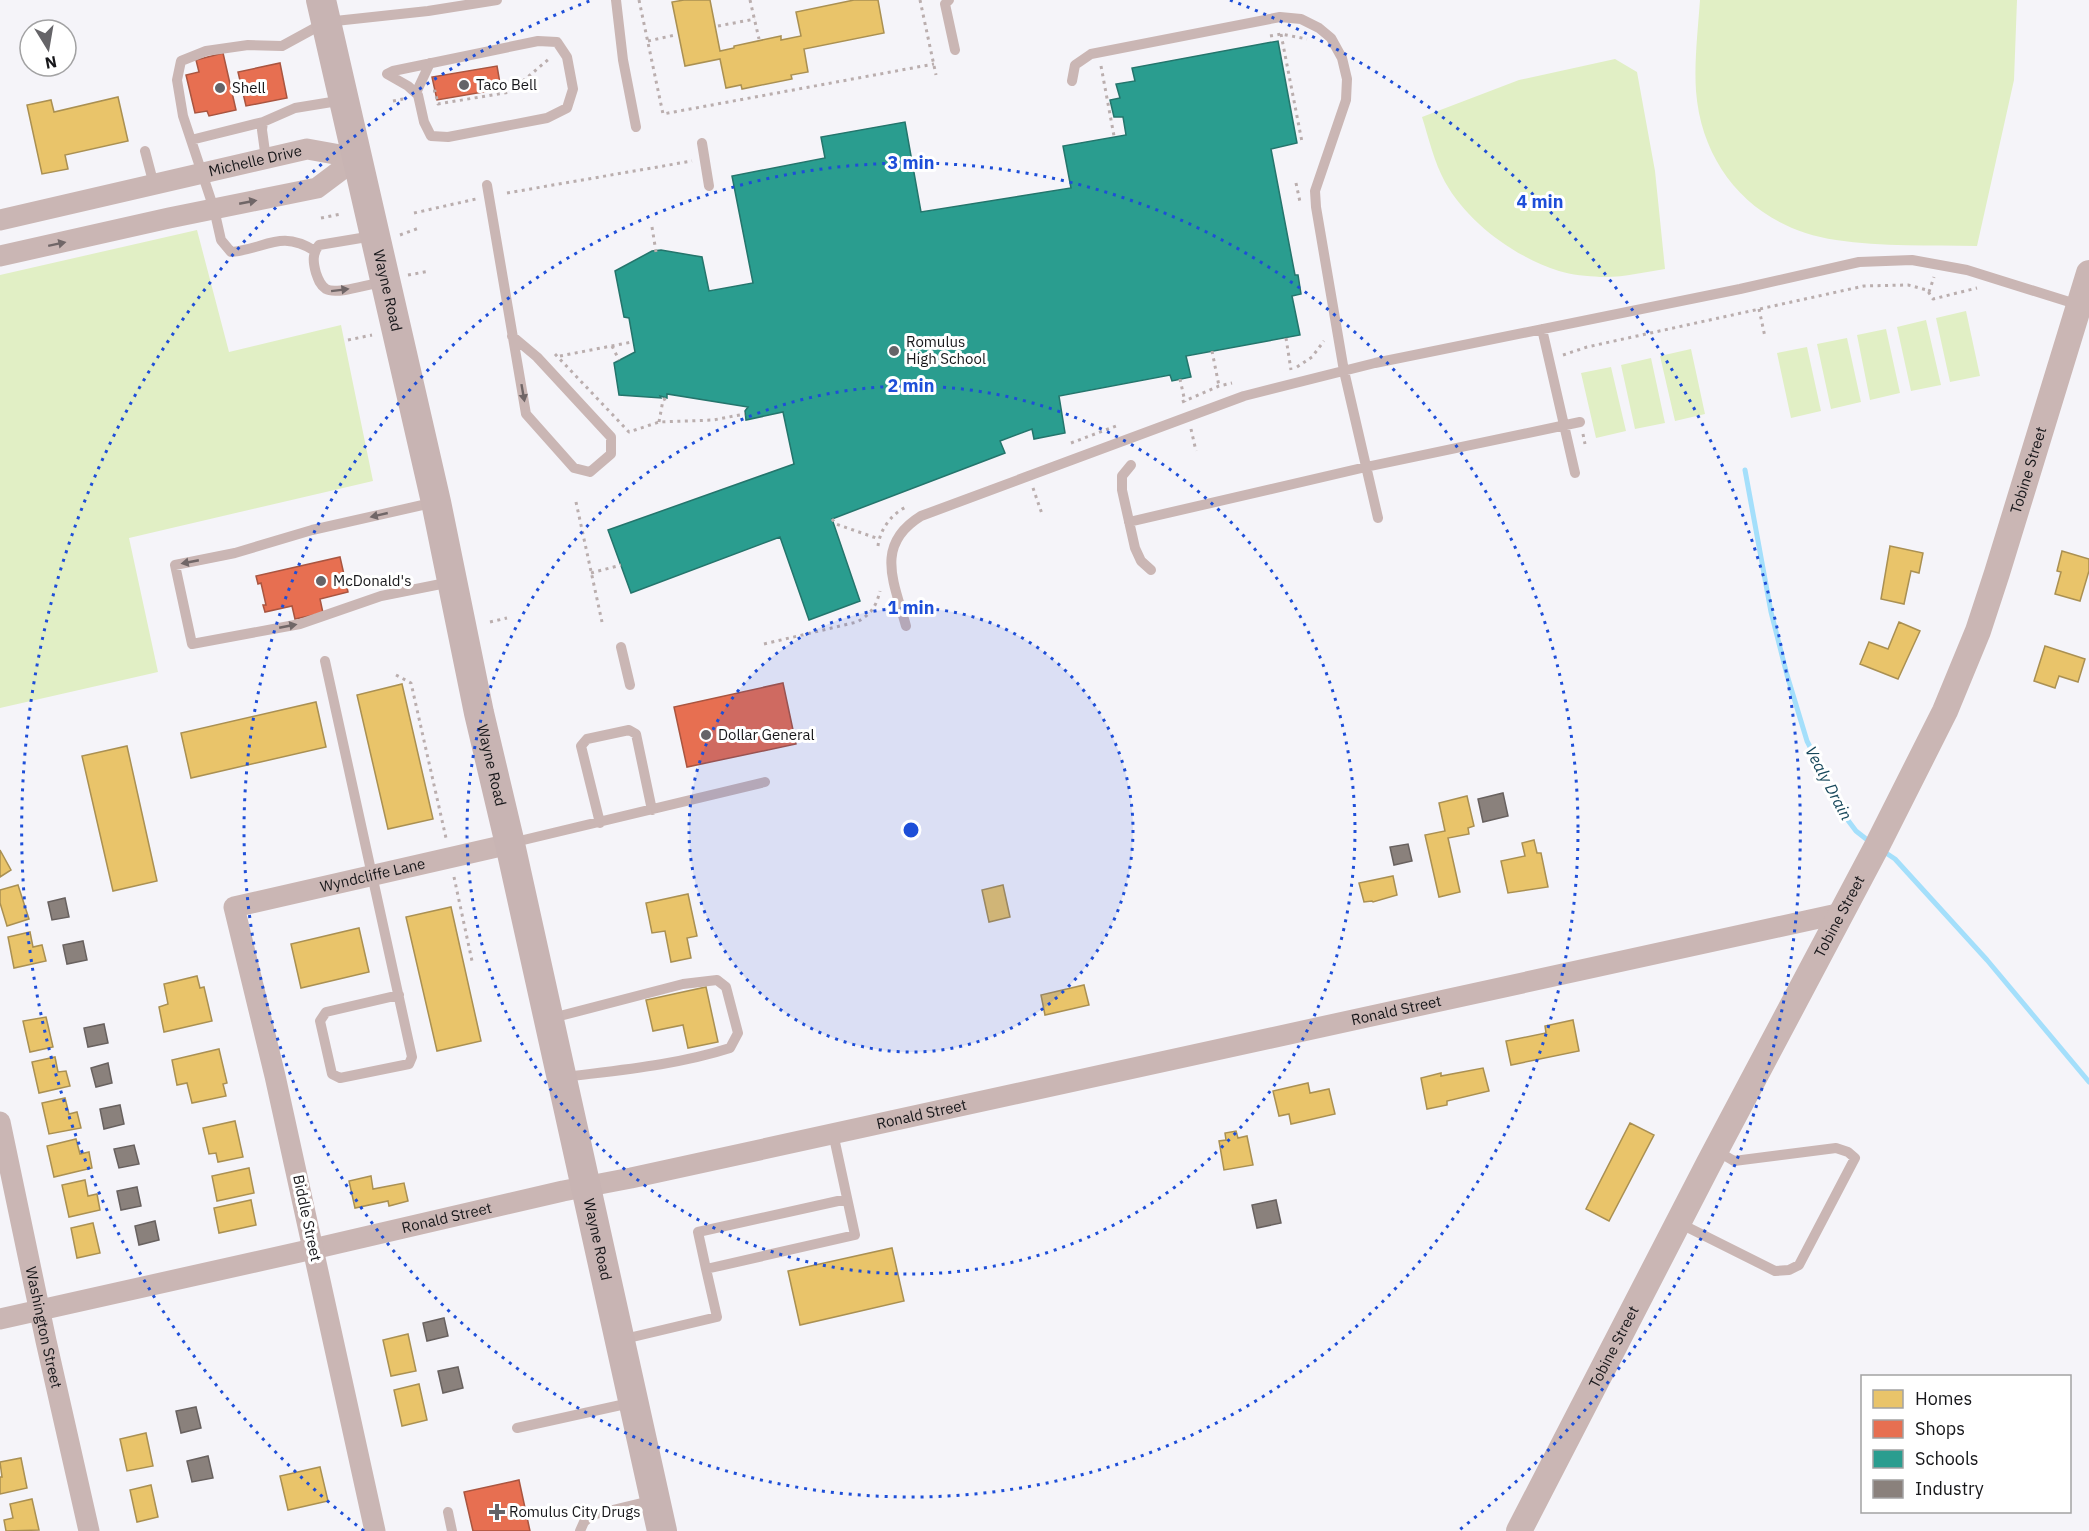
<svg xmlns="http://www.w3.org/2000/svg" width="2089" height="1531" font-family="'IBM Plex Sans',sans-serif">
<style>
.green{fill:#e1efc5}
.homes{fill:#e9c46a;stroke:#aa9052;stroke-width:1.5}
.shops{fill:#e76f51;stroke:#a95540;stroke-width:1.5}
.schools{fill:#2a9d8f;stroke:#24756c;stroke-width:1.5}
.industry{fill:#8a817c;stroke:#68615f;stroke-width:1.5}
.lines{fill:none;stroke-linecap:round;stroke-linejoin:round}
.stream{stroke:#a4dffb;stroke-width:5}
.path{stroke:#baaeae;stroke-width:3;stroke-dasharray:3 4.5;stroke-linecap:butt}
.service{stroke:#cab6b4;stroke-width:10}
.minor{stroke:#cab6b4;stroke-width:21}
.tertiary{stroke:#cab6b4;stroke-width:26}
.secondary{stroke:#c8b4b3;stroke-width:30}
.oneway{fill:#706667}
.ring{fill:none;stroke:#1d4ed8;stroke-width:3;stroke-dasharray:3 6}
.poi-dot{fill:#656468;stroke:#fff;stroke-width:2}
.labels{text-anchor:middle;stroke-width:6;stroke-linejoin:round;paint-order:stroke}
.poi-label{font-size:15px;fill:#17171a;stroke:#fff;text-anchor:start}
.street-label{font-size:15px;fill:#17171a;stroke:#fff}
.water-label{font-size:16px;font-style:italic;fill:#16475a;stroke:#fff}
.centre{fill:#1d4ed8;stroke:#fff;stroke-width:3}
.ring-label{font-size:18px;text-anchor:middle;font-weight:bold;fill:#1d4ed8;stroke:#fff;stroke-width:6;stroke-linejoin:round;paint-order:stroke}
</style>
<rect width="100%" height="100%" fill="#f5f4f9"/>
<path class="green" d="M1700,0H2017L2014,80L1977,246C1931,245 1882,247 1836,240C1757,229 1702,170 1696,91C1694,62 1698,29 1700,0Z
M1615,59L1637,72L1655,171L1665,269C1644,272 1622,278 1600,277C1588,276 1571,275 1559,271C1515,257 1468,223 1445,182C1434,162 1429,139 1422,117L1519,80Z
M197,230L229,352L341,325L373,481L129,538L158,672L0,708V275Z
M1966,311L1980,376L1950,382L1936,318Z
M1926,320L1941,385L1911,391L1897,327Z
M1886,329L1900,393L1870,400L1857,335Z
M1847,338L1861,402L1831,409L1817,344Z
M1807,347L1821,411L1791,418L1777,353Z
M1691,349L1705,414L1675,421L1660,356Z
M1651,358L1665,423L1635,429L1621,365Z
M1611,367L1626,431L1596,438L1581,373Z"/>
<path class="homes" d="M684,0H710L720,51L734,48V46L781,36V40L801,36L796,12L854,0H878L884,33L804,49L808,72L791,75L792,79L742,89L741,85L726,88L720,59L685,66L672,2Z
M118,97L128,141L65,155L68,169L42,174L27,105L51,100L54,112Z
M1890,546L1923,553L1919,573L1911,571L1904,604L1881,599Z
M2062,551L2089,559V571L2080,601L2055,594L2061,572L2057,571Z
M1899,622L1920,631L1898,679L1860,664L1869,642L1888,649Z
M2045,646L2085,659L2078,682L2059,676L2055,688L2034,681Z
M402,684L433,819L388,829L357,695Z
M316,702L326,747L191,778L181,733Z
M127,746L157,881L113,891L82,756Z
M1467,796L1474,826L1468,828L1469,834L1448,838L1460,892L1439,897L1425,835L1445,831L1439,803Z
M1534,840L1537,853H1541L1548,887L1508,893L1501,861L1525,856L1522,843Z
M0,850L11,870L0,877Z
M1393,876L1397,895L1373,902L1372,901L1364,902L1359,883Z
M18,885L29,919L7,926L0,903V890Z
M1003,885L1010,917L989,922L982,890Z
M688,894L697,936L687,938L691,958L671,962L665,931L652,933L646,903Z
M451,907L481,1041L437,1051L406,917Z
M359,928L369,972L301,988L291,944Z
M30,932L33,947L42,945L46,961L14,968L8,937Z
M197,976L200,988L204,987L212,1021L164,1032L159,1007L168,1004L164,984Z
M1084,985L1089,1005L1045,1015L1041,995Z
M706,987L718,1042L688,1048L683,1025L653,1031L646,1000Z
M46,1017L53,1047L30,1052L23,1021Z
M1573,1020L1579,1051L1511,1065L1506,1041L1546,1033L1545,1026Z
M219,1049L227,1083L223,1084L226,1096L192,1103L187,1083L177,1085L172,1060Z
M55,1057L58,1072L66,1071L70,1086L39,1093L32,1062Z
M1483,1068L1489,1091L1447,1101V1105L1427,1109L1421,1078L1441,1073V1076Z
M1308,1083L1310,1093L1329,1089L1335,1114L1291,1124L1289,1114L1279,1116L1273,1091Z
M65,1098L69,1114L77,1112L81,1128L49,1134L42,1103Z
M235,1121L243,1157L218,1162L216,1153L209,1154L203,1128Z
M1630,1123L1654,1135L1609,1221L1586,1209Z
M1236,1131L1238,1138L1247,1136L1253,1165L1224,1170L1219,1141L1226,1140L1225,1133Z
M76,1139L80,1154L89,1152L92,1168L54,1177L47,1146Z
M249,1168L254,1193L217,1201L212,1176Z
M371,1176L373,1189L404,1183L408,1201L389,1206L388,1201L355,1208L349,1181Z
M85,1180L88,1196L97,1194L100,1210L69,1217L62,1185Z
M251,1200L256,1225L219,1233L214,1208Z
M93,1223L100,1253L77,1258L71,1228Z
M892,1248L904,1301L800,1325L788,1271Z
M408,1334L416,1371L391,1376L383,1340Z
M419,1384L427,1420L402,1426L394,1390Z
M146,1433L153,1466L127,1471L120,1439Z
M21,1458L27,1488L0,1494V1477H2L0,1462Z
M320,1467L328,1501L288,1510L280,1476Z
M151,1485L158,1517L137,1522L130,1490Z
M32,1499L39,1530L6,1531L4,1520L13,1518L10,1504Z"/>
<path class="shops" d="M223,53L236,110L209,116L207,111L195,113L186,75L199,72L196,60Z
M280,63L287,98L246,106L238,72Z
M497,66L501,89L437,100L432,77Z
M340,557L348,592L320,599L323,613L295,619L292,606L265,612L263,605H266L261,583L258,584L256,576Z
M783,683L796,744L687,767L674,707Z
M519,1480L530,1531H473L464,1492Z"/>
<path class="schools" d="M1278,41L1297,143L1271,149L1295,275H1298L1301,294L1292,296L1300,335L1186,356L1191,377L1172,381L1170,375L1059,396L1065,433L1034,439L1032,429L1000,441L1005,453L832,519L860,601L809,620L780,537L631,593L608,530L794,464L783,412L746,420L745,411L748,407L667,394V398L660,396L661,398L619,395L614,363L635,352L629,318L624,317L615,271L652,251L661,250L702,257L709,291L753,283L732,176L825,158L821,137L905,122L921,212L1071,188L1063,146L1126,135L1123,117H1114L1110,100L1120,98L1116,84L1135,81L1132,68Z"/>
<path class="industry" d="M1503,793L1508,816L1483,822L1478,799Z
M1408,844L1412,861L1394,865L1390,847Z
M65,898L69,917L52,920L48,902Z
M83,941L87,960L67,964L63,945Z
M104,1024L108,1043L88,1047L84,1028Z
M108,1063L112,1083L96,1087L91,1068Z
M120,1105L124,1124L104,1129L100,1109Z
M134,1145L139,1164L119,1168L114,1149Z
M137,1187L141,1206L121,1210L117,1191Z
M1276,1200L1281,1223L1257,1228L1252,1205Z
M155,1221L159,1240L139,1245L135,1226Z
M444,1318L448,1336L427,1341L423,1323Z
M458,1367L463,1388L443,1393L438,1371Z
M196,1407L201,1428L181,1433L176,1411Z
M208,1456L213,1478L192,1482L187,1461Z"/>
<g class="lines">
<path class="stream" d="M1745,470L1771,612L1787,675L1807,741L1847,819L1856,831L1870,842
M1883,851L1895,859L1987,960L2089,1082"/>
<path class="path" d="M639,0L663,114L934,64
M750,0L759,39
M920,0L936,75
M718,26L755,19
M1281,34L1302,142
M1270,36L1281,34L1307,39
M648,41L675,35
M1101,66L1114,136
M433,91H435L438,104L510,92L550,58
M393,101L403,99
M1296,183L1300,202
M507,193L692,161
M414,213L476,199
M321,218L341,214
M652,227L656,252
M400,235L419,228
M408,275L430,271
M1929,292L1934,277
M1759,309L1765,337
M1286,338L1291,370
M348,340L372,335
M612,346L619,360
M1212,351L1219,386
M555,354L629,432L659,422L713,420L745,414
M1563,355L1587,347L1864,286L1908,285L1927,290L1933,299L1977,288
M560,356L632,342
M1297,367L1312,357L1324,341
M1180,379L1185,402
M1182,402L1219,386L1232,383
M659,422L663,400L667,398
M1191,429L1196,451
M1583,434L1585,444
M1071,443L1116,426
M1033,488L1042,514
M576,502L602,622
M832,519L836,524L879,539
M878,546C880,529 892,513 908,506
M591,573L621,565
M490,622L507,618
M764,644L857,622C871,614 876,607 880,591
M396,675L411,683L446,838
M454,877L472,961"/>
<path class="service" d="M616,0L623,60L636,127
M949,0L945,4L955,50
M538,41L557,42L567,57L573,89L567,108L547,118L448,137L431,136L424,122L418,95L408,86L387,74L393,71Z
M1072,81L1075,65L1091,54L1280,17L1301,19L1319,28L1331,38L1342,58L1347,79L1346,100L1315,191L1316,207L1344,371L1378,518
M416,93L430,63
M191,140L263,122
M702,143L709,186
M145,151L154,185
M266,159L262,130L263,122L295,108L344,100
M487,185L526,414L574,468L590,472L611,454V437L537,357L512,336
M373,236L319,245C312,254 313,262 316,273C318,279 320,285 326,289C336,295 370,284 382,282
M315,251C280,229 266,249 231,252L221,240L214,209L183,116L177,80L181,61L206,51L248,45L282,46L326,22L428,11L497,0
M1542,329L1575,473
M1131,465L1122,476V490L1135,548L1141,561L1151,570
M436,502L312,530L235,553L175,565L192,644L300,624L381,596L451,582
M1129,522L1366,467L1580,422
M906,626C894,582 874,545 921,516L1244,396L1375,363L1740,289L1859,262L1912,260L1967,270L2079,305
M621,647L630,685
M325,661L412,1057L409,1064L340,1078L332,1074L320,1021L326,1012L399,995
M600,823L581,746L587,739L629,730L636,734L652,810
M511,843L765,782
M552,1018L683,984L717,980L726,987L738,1033L730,1048C677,1065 620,1070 565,1077
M1679,1223L1775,1271L1789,1270L1799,1265L1855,1158L1848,1152L1836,1148L1734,1161L1717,1151
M706,1269L698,1232L847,1199
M620,1340L717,1317L706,1269L855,1235L833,1133
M517,1428L630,1403
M448,1512L452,1531
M580,1531L584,1522L592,1515L654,1500"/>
<g class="minor">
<path id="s1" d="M0,220L307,149L357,158"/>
<path d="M0,256L169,218L317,188L357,158"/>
<path id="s2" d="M0,1122L46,1341L89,1531"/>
<path id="s3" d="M0,1319L313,1249L563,1191L631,1178L1842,913"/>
<path id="s4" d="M375,1531L275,1076L234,907L510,844"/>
</g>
<path class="tertiary" id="s5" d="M1519,1531L1709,1163L1877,846L1945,711L1978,631L1997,573L2089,273"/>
<path class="secondary" id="s6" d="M321,0L436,502L479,713L510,844L662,1531"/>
</g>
<defs><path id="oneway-solid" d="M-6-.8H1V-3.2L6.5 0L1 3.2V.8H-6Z" transform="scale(1.5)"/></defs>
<g class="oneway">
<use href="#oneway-solid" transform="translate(248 202) rotate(-11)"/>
<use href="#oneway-solid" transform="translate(57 244) rotate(-12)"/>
<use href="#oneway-solid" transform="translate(340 290) rotate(-7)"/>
<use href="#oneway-solid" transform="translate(523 393) rotate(80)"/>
<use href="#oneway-solid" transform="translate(379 515) rotate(167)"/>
<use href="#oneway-solid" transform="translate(190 562) rotate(169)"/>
<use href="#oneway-solid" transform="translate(288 626) rotate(-11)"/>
</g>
<circle cx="911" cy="830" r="222" fill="#1d4ed8" fill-opacity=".12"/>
<g class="ring">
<circle cx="911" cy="830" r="222"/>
<circle cx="911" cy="830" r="444"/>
<circle cx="911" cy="830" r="667"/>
<path d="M364 1531A889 889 0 0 1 592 0M1230 0A889 889 0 0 1 1458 1531"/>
</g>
<g class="poi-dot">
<circle cx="464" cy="85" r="6"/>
<circle cx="220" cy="88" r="6"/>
<circle cx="894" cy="351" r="6"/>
<circle cx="321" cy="581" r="6"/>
<circle cx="706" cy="735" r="6"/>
<path d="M494 1503h6v6h6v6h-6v6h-6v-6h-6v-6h6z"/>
</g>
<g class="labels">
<g class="poi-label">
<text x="476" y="90">Taco Bell</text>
<text x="232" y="93">Shell</text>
<text x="906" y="347">Romulus<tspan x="906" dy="17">High School</tspan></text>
<text x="333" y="586">McDonald's</text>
<text x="718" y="740">Dollar General</text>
<text x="509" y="1517">Romulus City Drugs</text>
</g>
<g class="street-label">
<text dy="5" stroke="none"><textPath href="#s1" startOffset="262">Michelle Drive</textPath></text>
<text dy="5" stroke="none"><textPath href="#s6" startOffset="298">Wayne Road</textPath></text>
<text dy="5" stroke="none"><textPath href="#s5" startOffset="1179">Tobine Street</textPath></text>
<text dy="5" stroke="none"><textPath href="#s6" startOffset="784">Wayne Road</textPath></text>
<text dy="5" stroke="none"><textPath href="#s4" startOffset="782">Wyndcliffe Lane</textPath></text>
<text dy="5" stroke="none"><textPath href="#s5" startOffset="693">Tobine Street</textPath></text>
<text dy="5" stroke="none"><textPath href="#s3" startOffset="1430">Ronald Street</textPath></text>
<text dy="5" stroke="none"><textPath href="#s3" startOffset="944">Ronald Street</textPath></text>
<text transform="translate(307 1218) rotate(78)" y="5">Biddle Street</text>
<text dy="5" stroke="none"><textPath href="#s3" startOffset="458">Ronald Street</textPath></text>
<text dy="5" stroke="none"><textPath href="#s6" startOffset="1270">Wayne Road</textPath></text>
<text dy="5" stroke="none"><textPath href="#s2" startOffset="210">Washington Street</textPath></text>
<text dy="5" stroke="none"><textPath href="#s5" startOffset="207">Tobine Street</textPath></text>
</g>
<g class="water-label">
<text transform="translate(1829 783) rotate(62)" y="6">Vealy Drain</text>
</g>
</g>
<circle cx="911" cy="830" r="9" class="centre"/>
<g class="ring-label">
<text x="911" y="169">3 min</text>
<text x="1540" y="208">4 min</text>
<text x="911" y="392">2 min</text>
<text x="911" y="614">1 min</text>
</g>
<rect x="1861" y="1375" width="210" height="138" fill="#ffffff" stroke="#a2a2a3" stroke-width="1.5"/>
<rect x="1873" y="1390" width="30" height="18" fill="#e9c46a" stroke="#a2a2a3" stroke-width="1.5"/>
<text x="1915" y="1405" font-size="18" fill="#17171a">Homes</text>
<rect x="1873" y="1420" width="30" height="18" fill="#e76f51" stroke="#a2a2a3" stroke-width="1.5"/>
<text x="1915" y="1435" font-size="18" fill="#17171a">Shops</text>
<rect x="1873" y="1450" width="30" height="18" fill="#2a9d8f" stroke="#a2a2a3" stroke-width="1.5"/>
<text x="1915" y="1465" font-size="18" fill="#17171a">Schools</text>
<rect x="1873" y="1480" width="30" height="18" fill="#8a817c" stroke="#a2a2a3" stroke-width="1.5"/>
<text x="1915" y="1495" font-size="18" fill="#17171a">Industry</text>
<g transform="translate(48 48) rotate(169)"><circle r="28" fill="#ffffff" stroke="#a2a2a3" stroke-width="1.5"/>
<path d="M0-4.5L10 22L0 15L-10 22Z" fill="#656468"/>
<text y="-9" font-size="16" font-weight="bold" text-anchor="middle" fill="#17171a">N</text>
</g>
</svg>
